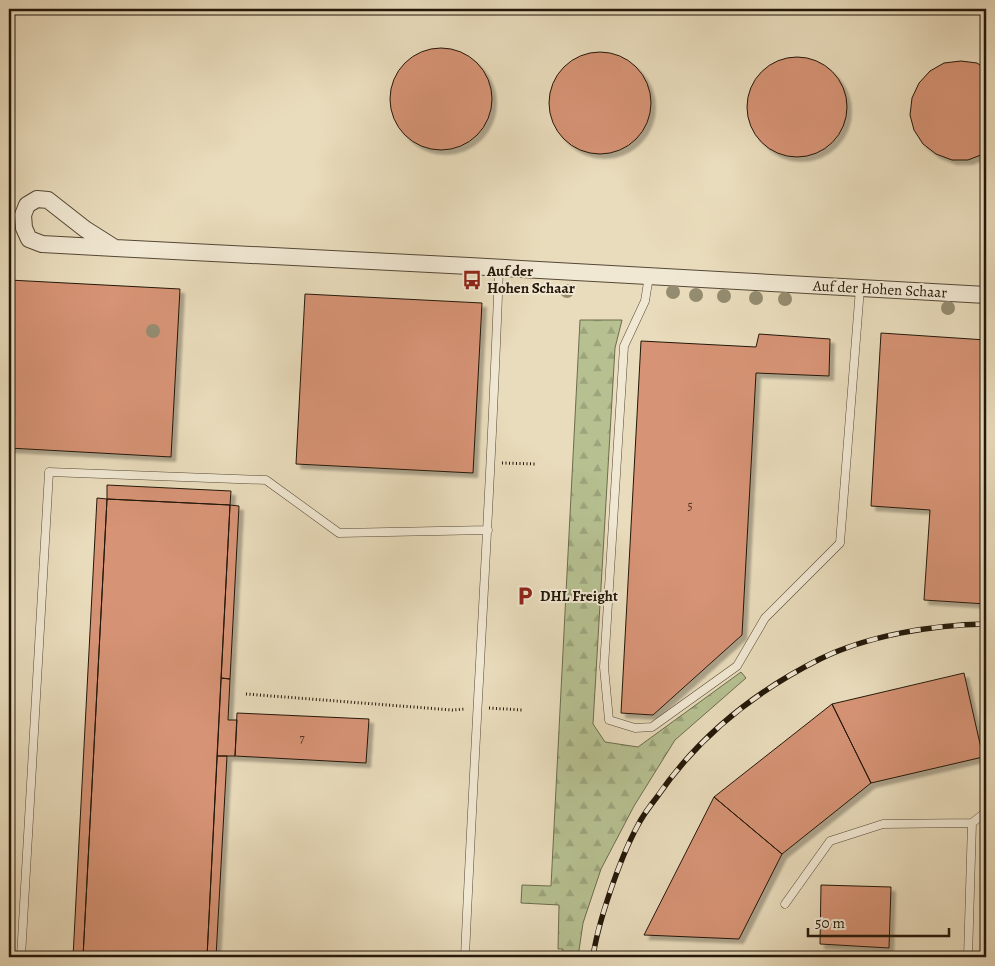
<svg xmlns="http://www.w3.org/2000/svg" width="995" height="966" font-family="Alegreya,serif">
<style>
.forest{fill:url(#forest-firs);stroke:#6c6c4d}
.building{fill:#d69375;stroke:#231709;filter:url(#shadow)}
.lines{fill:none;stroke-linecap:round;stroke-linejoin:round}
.lane-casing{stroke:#544836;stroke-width:9}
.street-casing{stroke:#544836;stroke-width:18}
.path{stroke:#231709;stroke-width:3;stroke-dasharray:1 2.5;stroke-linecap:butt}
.lane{stroke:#f1e8d3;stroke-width:8}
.street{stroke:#f1e8d3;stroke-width:16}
.rail-casing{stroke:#231709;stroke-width:5.5}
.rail{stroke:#f1e8d3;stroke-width:4;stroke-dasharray:11;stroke-linecap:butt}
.tree{fill:#948c70}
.labels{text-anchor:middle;stroke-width:4;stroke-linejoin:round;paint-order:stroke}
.number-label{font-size:12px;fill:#503624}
.poi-label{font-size:15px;font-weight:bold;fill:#231709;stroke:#f1e8d3;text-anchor:start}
.street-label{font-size:15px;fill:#231709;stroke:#f1e8d3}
</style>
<defs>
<pattern id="forest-firs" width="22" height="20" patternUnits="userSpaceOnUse" patternTransform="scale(1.25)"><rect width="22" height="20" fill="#b6c091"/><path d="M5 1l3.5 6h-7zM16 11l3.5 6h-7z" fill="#9ca47c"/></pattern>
<filter id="shadow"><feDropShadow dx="4.5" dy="4.5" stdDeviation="1" flood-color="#0004"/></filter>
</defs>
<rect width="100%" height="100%" fill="#e9dcbc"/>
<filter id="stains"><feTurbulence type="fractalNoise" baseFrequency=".004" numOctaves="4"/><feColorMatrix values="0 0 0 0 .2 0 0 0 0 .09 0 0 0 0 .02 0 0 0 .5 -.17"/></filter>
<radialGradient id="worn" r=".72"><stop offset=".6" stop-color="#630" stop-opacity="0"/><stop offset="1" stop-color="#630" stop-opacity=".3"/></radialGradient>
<path class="forest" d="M580,320H622L615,348L593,724L605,742L638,747L741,672L746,678L675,740L634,806L601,869L583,923L578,957H562L563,949H558L559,905L521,903L522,885L551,886Z"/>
<path class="building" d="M390 99a51 51 0 1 1 102 0a51 51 0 1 1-102 0Z
M549 103a51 51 0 1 1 102 0a51 51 0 1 1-102 0Z
M747 107a50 50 0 1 1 100 0a50 50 0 1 1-100 0Z
M961,61L977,63L986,69V153L968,160H952L936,154L923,144L914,130L910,115L912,98L919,83L930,71L944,63Z
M9,280L180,289L171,457L9,448Z
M305,294L482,303L473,473L296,464Z
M881,333L986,340V604L924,600L930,510L871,506Z
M759,334L830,339L829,376L756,373L742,635L653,715L621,713L641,341L756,347Z
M107,485L231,491L230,505L107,499Z
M97,498L107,499L83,957H73Z
M107,499L230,505L207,957H83Z
M230,505L239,506L230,679L221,678Z
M964,673L983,757L871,783L832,704Z
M221,678L230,679L228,720H237L235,756H217Z
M832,704L871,783L782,854L714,797Z
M237,713L369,719L366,763L235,756Z
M217,756H227L216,957H207Z
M714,797L782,854L739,939L644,935Z
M821,885L891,887L889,948L820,944Z"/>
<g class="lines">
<defs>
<path id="lane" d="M649,276L645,301L624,346L604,667L609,720L635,728L652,727L737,666L765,618L840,543L860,288
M785,904L830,841L883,824L972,823
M21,957L49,472L266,480L339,533L488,530
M465,957C475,727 491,498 499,268
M968,957L972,823L986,812"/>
<path id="street" d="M115,248L85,229L48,200L37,199L27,205L23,215L24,228L29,239L42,244L115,248L469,266L986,295"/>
</defs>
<use href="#lane" class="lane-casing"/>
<use href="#street" class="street-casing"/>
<path class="path" d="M502,463L537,464
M246,694L452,710L465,709
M489,708L522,710"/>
<use href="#lane" class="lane"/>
<use href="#street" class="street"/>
<defs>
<path id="rail" d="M593,957C596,935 602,916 609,895C617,871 626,847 638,825C643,815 650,806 657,797C698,737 756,691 820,659C869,635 933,625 986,624"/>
</defs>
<use href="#rail" class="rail-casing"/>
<use href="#rail" class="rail"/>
</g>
<g class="tree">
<circle cx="567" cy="291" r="7"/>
<circle cx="673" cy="292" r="7"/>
<circle cx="696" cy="295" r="7"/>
<circle cx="724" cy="296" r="7"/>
<circle cx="756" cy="298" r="7"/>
<circle cx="785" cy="299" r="7"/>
<circle cx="948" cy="308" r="7"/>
<circle cx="153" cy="331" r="7"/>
</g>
<defs>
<symbol id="bus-bare" viewBox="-9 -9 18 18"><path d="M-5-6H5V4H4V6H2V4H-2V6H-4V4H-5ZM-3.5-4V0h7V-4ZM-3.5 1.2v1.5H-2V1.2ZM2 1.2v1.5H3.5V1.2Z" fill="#8f2418" stroke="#f1e8d3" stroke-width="2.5" paint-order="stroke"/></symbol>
<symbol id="parking-bare" viewBox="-9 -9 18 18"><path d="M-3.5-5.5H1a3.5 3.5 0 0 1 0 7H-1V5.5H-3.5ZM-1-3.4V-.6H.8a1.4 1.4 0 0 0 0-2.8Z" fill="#8f2418" stroke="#f1e8d3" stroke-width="2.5" paint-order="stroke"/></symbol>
</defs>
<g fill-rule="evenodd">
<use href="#bus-bare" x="458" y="266" width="28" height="28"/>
<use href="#parking-bare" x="511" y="582" width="28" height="28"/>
</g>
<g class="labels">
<g class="number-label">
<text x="690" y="510">5</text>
<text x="302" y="742">7</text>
</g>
<g class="poi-label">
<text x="487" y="276">Auf der<tspan x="487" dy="17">Hohen Schaar</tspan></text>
<text x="540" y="601">DHL Freight</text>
</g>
<g class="street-label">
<text transform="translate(880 289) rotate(3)" y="5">Auf der Hohen Schaar</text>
</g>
</g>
<rect width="995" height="966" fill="none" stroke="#e9dcbc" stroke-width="30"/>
<rect x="10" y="10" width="975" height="946" fill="none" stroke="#231709" stroke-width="2.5"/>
<rect x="15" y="15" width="965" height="936" fill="none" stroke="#231709"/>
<path d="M808 928v8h141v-8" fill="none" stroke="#231709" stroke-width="2.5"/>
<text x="815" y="928" font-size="15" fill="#231709" stroke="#f1e8d3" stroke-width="4" paint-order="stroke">50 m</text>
<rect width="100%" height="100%" filter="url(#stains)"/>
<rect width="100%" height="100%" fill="url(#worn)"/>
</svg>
